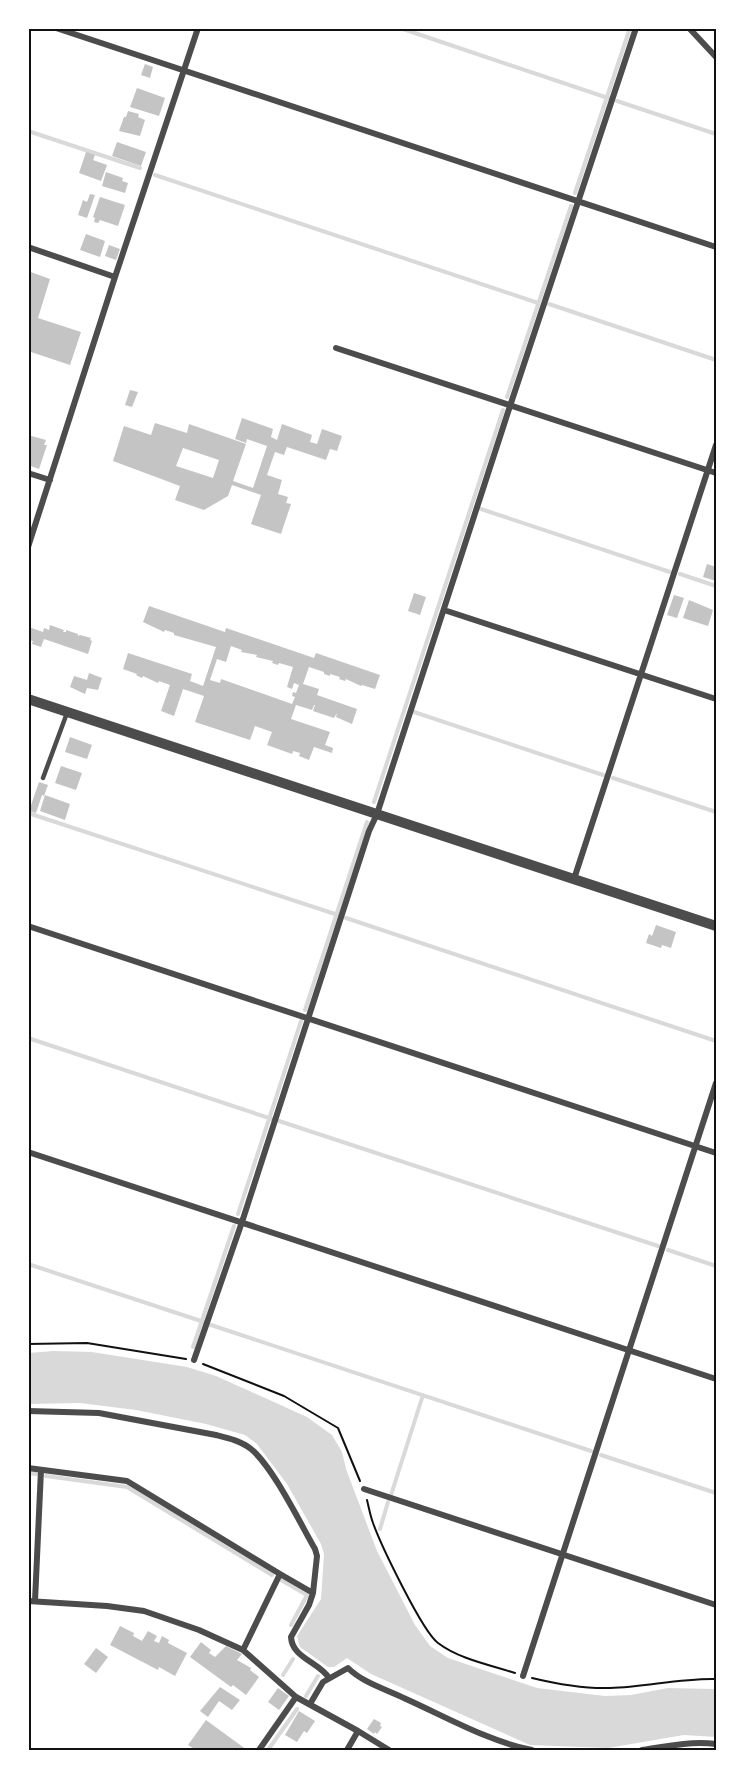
<svg xmlns="http://www.w3.org/2000/svg" width="745" height="1779" font-family="'Fira Sans',sans-serif">
<style>
.water{fill:#d9d9d9}
.lines{fill:none;stroke-linecap:round;stroke-linejoin:round}
.stream{stroke:#d9d9d9;stroke-width:4}
.building{fill:#c4c4c4;fill-rule:evenodd}
.path{stroke:#111;stroke-width:2}
.service{stroke:#4c4c4c;stroke-width:4.5}
.minor{stroke:#4c4c4c;stroke-width:6}
.tertiary{stroke:#4c4c4c;stroke-width:10}
.neatline{fill:none;stroke:#111;stroke-width:2}
</style>
<rect width="100%" height="100%" fill="#fff"/>
<path class="water" d="M53,1351L92,1352L187,1367L216,1376L307,1417L332,1435L342,1452L346,1469L377,1551L415,1625L430,1646L448,1658L537,1688L605,1696L631,1695L668,1688L716,1689V1737L684,1735L608,1748L530,1745L371,1674L347,1658L334,1667H328L300,1647L297,1636L321,1599L324,1554L321,1544L287,1484L257,1444L245,1435L206,1424L136,1410L80,1403L29,1404V1353Z"/>
<g class="lines">
<path class="stream" d="M400,28L608,98
M617,101L716,134
M28,131L140,168
M155,175L538,303
M575,193L630,28
M549,304L716,360
M507,397L571,206
M481,509L670,572
M680,574L716,586
M414,712L603,775
M613,778L716,812
M374,802L503,410
M28,813L338,915
M346,918L716,1041
M305,1010L367,822
M28,1038L272,1119
M279,1121L658,1246
M238,1214L301,1021
M668,1250L716,1266
M28,1264L204,1322
M211,1325L591,1451
M193,1347L234,1226
M601,1455L716,1493
M28,1473L36,1474
M46,1476L127,1487L272,1575
M391,1495L423,1395
M380,1529L388,1502
M281,1580L307,1595L291,1625
M283,1675L293,1659
M306,1696L318,1676
M268,1750L297,1709"/>
</g>
<path class="building" d="M145,64L153,67L150,78L141,75Z
M137,88L165,98L159,116L130,107Z
M128,111L139,114L138,117L145,120L140,136L119,131L124,117H126Z
M117,142L146,152L141,166L112,156Z
M86,152L95,155L93,160L107,165L101,181L79,173Z
M106,172L123,178L122,181L128,183L125,193L102,186Z
M90,194L95,195L87,218L78,215L83,200L87,202Z
M100,197L125,205L118,226L100,220L98,223L94,222L95,218L93,217Z
M86,234L105,241L100,257L80,250Z
M109,245L120,249L116,260L105,256Z
M28,271L50,279L38,318L81,332L70,365L28,351Z
M130,390L138,392L132,407L125,405Z
M242,418L273,429L271,437L277,440L282,424L312,435L310,442L317,444L322,429L342,436L337,451L330,449L326,460L287,447L284,455L275,452L267,475L282,480L278,494L288,497L286,503L291,504L281,534L251,524L261,495L232,485L228,496L204,510L175,500L180,486L113,461L124,426L151,435L155,423L187,433L189,424L246,444L233,481L253,488L267,446L247,439L246,443L235,439ZM183,448L219,460L213,478L176,466Z
M28,435L46,440L44,445H47L39,469L28,465Z
M707,564L716,567V581L703,577Z
M414,593L426,597L420,615L408,611Z
M674,595L684,598L677,618L667,615Z
M689,600L713,610L708,626L683,618Z
M149,606L225,632L226,628L314,658L316,653L380,675L375,689L362,685L361,686L346,679L345,681L339,679L340,677L330,674V676L324,674V672L309,667L303,684L319,689L317,695L357,709L352,724L336,717L337,713L334,718L313,711L315,705H314L312,710L296,705L291,719L330,732L325,745L333,748L332,753L314,747L309,760L299,756L300,753L293,751L292,754L267,745L272,732L255,726L250,740L195,722L204,696L183,689L174,716L161,711L170,685L159,681L158,683L143,676L142,678L136,675L137,674L123,669L128,653L192,674L190,681L203,686L216,647L174,635V633L165,630L164,632L143,622ZM231,646L242,650L241,652L257,655L256,657L273,661L272,663L278,665L279,663L293,667L287,687L292,689L294,683L299,685L296,693L293,692L292,696L295,697L292,704L221,679L220,683L210,680L217,659L226,662Z
M50,625L64,630L63,632H66V630L78,634V636L80,635L91,638L90,640L92,641L88,654L44,639L41,647L32,644L33,641L28,640L29,627L43,632L44,628L49,630Z
M89,673L102,678L98,690L87,688L85,694L70,687L74,676L87,680Z
M70,737L92,745L87,759L65,752Z
M61,766L82,773L76,790L55,783Z
M39,782L48,785L44,796L42,795L36,813L29,811Z
M45,795L70,804L65,820L40,811Z
M656,925L676,932L671,948L662,945L661,948L646,943L649,934L652,936Z
M120,1626L134,1633L133,1636L142,1641L148,1631L157,1636L154,1641L159,1643L162,1636L169,1640L168,1643L187,1653L175,1676L159,1667L158,1670L110,1645Z
M201,1642L211,1650L209,1653L215,1657L226,1646L242,1654L237,1660L251,1668L250,1670L259,1677L246,1695L233,1685L231,1687L190,1657Z
M96,1648L108,1657L96,1673L84,1664Z
M220,1687L240,1700L232,1710L219,1701L208,1717L200,1711Z
M278,1688L289,1696L279,1710L268,1702Z
M299,1711L315,1721L307,1733L304,1731L297,1742L285,1735Z
M374,1719L381,1723L380,1726L382,1727L377,1734L375,1732L374,1734L367,1729Z
M206,1720L247,1750H196L188,1745Z"/>
<g class="lines">
<path class="path" d="M28,1344L87,1343L186,1359
M203,1364L284,1396L338,1428L360,1481
M367,1500C369,1508 370,1515 373,1523C381,1545 422,1631 438,1643C459,1659 490,1665 515,1673
M532,1678C557,1684 584,1689 610,1688C646,1687 680,1678 716,1679"/>
<path class="service" d="M43,778L67,713"/>
<path class="minor" d="M56,28L716,247
M689,28L716,57
M28,247L115,277
M336,348L716,473
M28,473L50,480
M28,547L115,277L198,28
M444,610L716,699
M574,879L716,445
M28,926L716,1153
M28,1152L716,1379
M194,1360L242,1222L369,831L377,814L510,406L636,28
M28,1411L99,1413L216,1435C228,1438 241,1441 251,1449C273,1467 300,1523 315,1549L317,1556L313,1593
M28,1468L127,1481L280,1574
M364,1489L716,1605
M28,1601L107,1606L144,1611L199,1630L243,1650L296,1697L358,1731L389,1750
M35,1601L41,1470
M243,1650L280,1574L313,1593L309,1605L291,1637C292,1658 319,1662 329,1678
M523,1676L716,1083
M310,1704L323,1682L348,1668C363,1683 388,1690 406,1699C446,1717 490,1742 532,1750
M259,1750L296,1697
M347,1750L358,1731
M642,1750C667,1746 691,1741 716,1744"/>
<path class="tertiary" d="M28,699L716,926"/>
</g>
<rect width="745" height="1779" fill="none" stroke="#ffffff" stroke-width="60"/>
<rect x="30" y="30" width="685" height="1719" class="neatline"/>
</svg>
